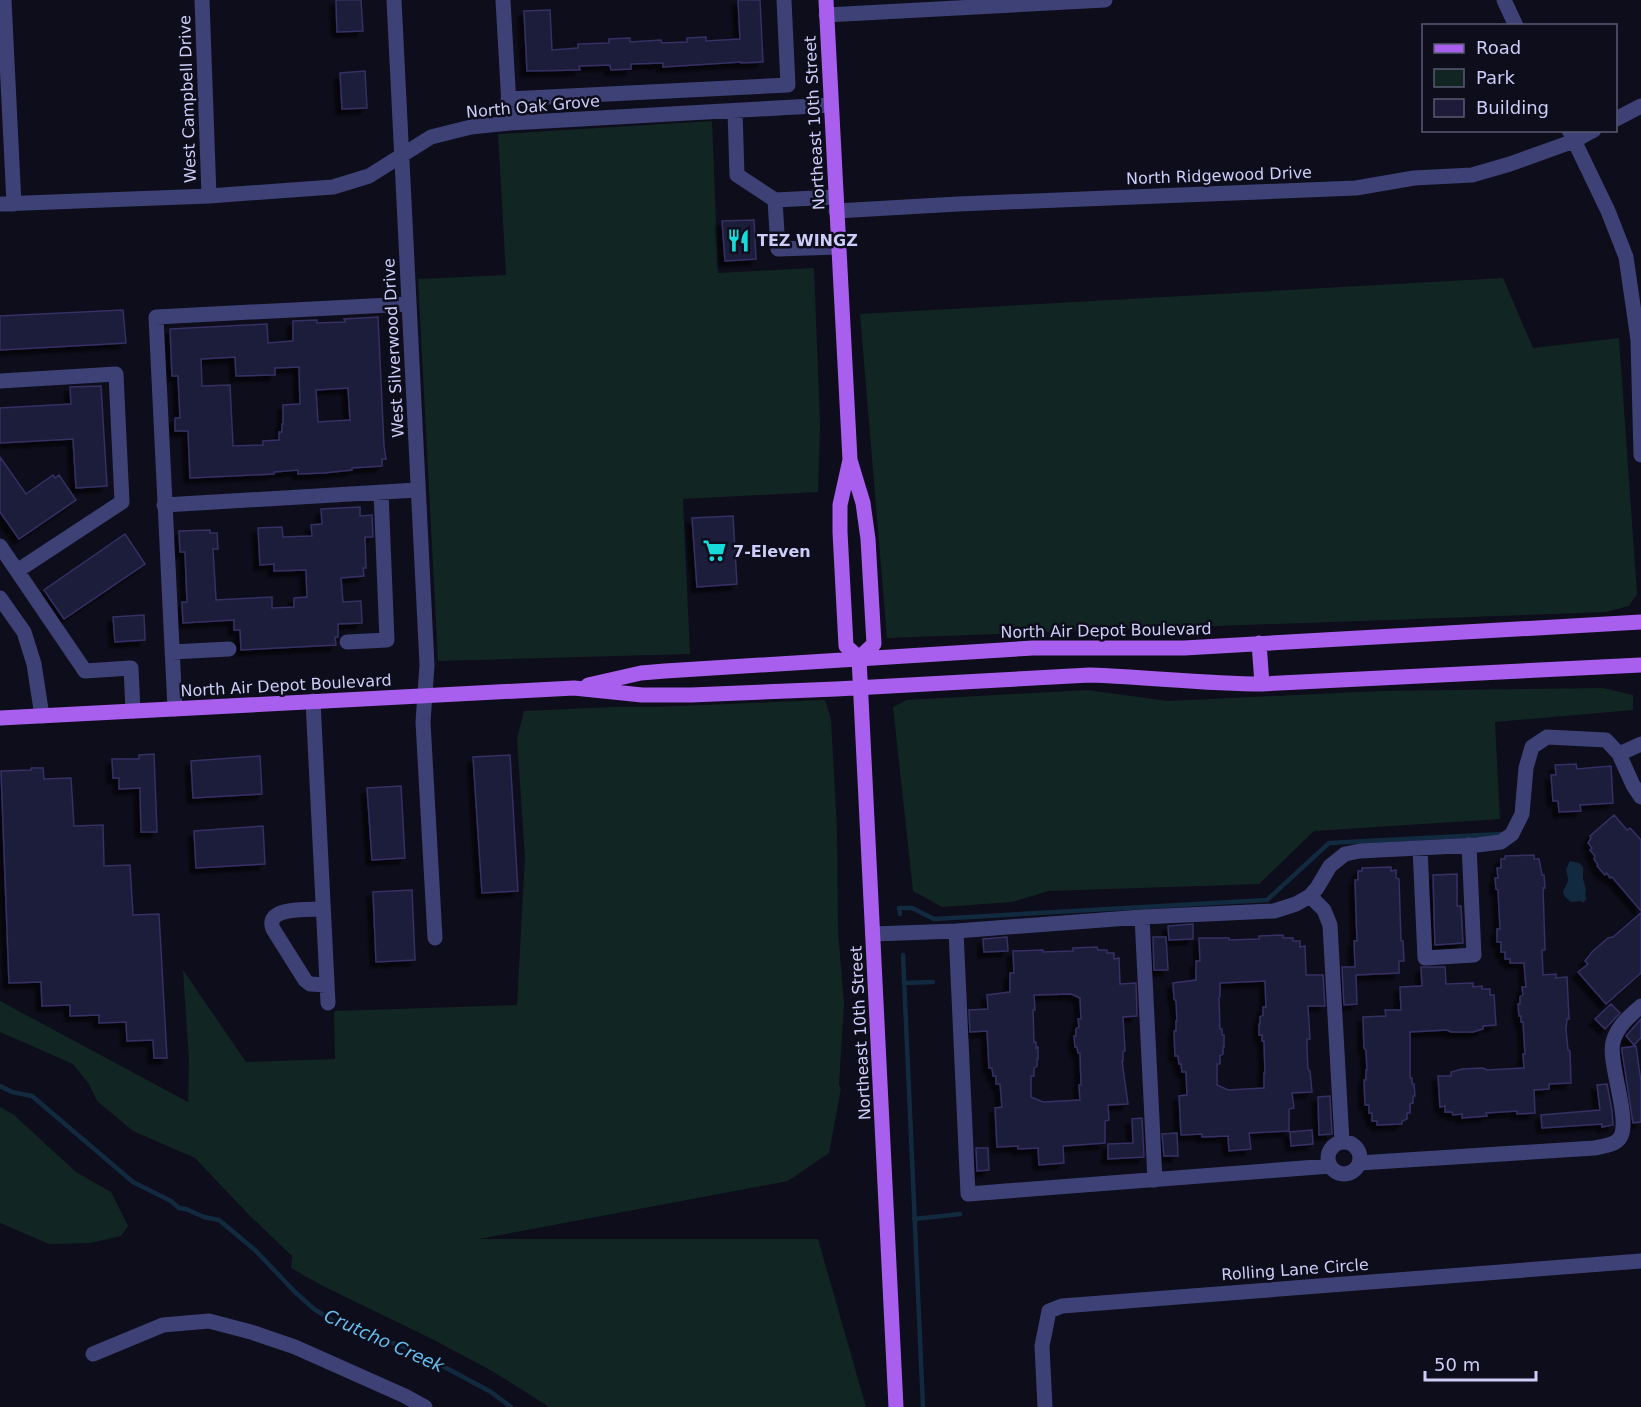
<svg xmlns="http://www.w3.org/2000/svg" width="1641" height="1407" font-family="'DejaVu Sans',sans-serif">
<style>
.green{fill:#112522}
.water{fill:#122a3f}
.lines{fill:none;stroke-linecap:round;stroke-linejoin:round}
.stream{stroke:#122a3f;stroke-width:4.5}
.building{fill:#1e1b3a;stroke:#343064;stroke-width:1.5;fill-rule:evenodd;filter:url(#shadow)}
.minor{stroke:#3d4176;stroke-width:15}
.major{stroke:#a95fee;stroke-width:15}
.labels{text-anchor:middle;stroke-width:5;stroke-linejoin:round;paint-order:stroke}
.street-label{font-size:16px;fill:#cdcdfa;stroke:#0e0d1b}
.poi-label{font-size:16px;font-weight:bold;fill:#cdcdfa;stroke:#0e0d1b;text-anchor:start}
.water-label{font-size:18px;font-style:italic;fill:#65bfef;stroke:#0e0d1b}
</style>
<defs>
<filter id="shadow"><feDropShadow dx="-5.5" dy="5.5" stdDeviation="1.5" flood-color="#0009"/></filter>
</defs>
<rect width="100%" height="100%" fill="#0e0d1b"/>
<path class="green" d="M712,121L718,273L814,268L820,425L818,492L683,499L690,654L438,661L418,279L506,275L498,134Z
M1503,278L1533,348L1619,338L1637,594L1629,606L1606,612L887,638L860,314Z
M1603,688L1633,695V710L1495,722L1500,819L1314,831L1259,884L1049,891L1012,902L942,907L913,891L893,707L907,700L1087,690L1168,701L1380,691Z
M825,700L831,719L837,830L838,931L844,1004L839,1085L841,1088L829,1153L788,1181L479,1239H818L866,1407H549L492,1371L434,1340L321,1285L291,1268L292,1256L250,1216L195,1158L133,1131L97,1101L89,1084L73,1064L0,1032V1001L188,1102L189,1061L183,970L246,1062L335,1059L334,1011L517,1005L525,857L517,739L524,711L612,707H654Z
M0,1107L14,1115L76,1172L111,1192L128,1226L121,1236L90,1243L49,1244L0,1223Z"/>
<path class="water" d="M1570,861L1579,863L1583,867V879L1586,889L1585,897L1587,898L1583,903L1581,901L1571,902C1556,890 1567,891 1568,879C1568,878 1566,869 1566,869Z"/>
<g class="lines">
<path class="stream" d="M900,914L899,908H912L934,919L1267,900L1329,843L1501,834
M903,955L923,1407
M904,983L933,982
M0,1086L12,1092L32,1096L133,1182L171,1201L179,1208L186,1209L204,1217L219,1220L255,1250L295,1292L314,1309L338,1324L392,1343L411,1349L491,1392L511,1407
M914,1219L960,1214"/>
</g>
<path class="building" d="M336,0H361L363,31L337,32Z
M738,0H760L763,62L741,63V62L663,67V63L631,64V69L611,70L610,65L579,66L580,70L527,71L524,11L550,10L552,50L578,48V44L609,43V39L630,38V42L661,40L662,43L687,42V38L706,37V41L740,39Z
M365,71L367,108L342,109L340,73Z
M754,220L756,259L725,261L722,221Z
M123,310L126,343L0,350V316Z
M378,317L384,446L386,459H382V466L352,468V470L324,473L298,474V470L274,472V474L190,478L188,431H175V418H180L178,376H172L170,329L267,324L268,343L293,341V321L317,320V323L345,322L344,319ZM235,357L236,376L275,375V368L299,367L300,404L283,405V424H282V432H279V440L263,441V445L233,446L230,385L202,386L201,359ZM348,388L350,420L318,422L316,390Z
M101,386L107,486L76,488L73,439L0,443V408L71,404L70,387Z
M0,457L26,494L53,475L55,478L59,475L76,500L19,539L0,512Z
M360,507V516L372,515L373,537H365L366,568H363L364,576L341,578L343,602L361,601L362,623L338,624V637H335L336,645L241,650L240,630H234V620L183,623L182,602H187L185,552H180L179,531L210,530V533H217L218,549H213L216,600L272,597V608L294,607V598L307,597L306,570L274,571V564L260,565L258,528L282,527L283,537L312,536L311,525L322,524L321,509Z
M733,516L737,584L697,587L692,518Z
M125,534L145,564L64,619L44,590Z
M144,615L145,640L115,642L113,617Z
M154,754L157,832H141L140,788L119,789V778H113L112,759H139V755Z
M510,755L518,891L482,893L473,757Z
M260,756L262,794L193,798L191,761Z
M1576,764L1577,769L1611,766L1613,803L1580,805L1581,811L1559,812L1558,801H1553L1551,775H1556L1555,765Z
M31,768H43L44,779L71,778L74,826L103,825L104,866L130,865L133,915L159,914L167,1058H154L153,1040L127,1041L126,1022L99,1023V1015L70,1016V1005L42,1006L41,982L9,983L1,771L31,770Z
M401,786L405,858L372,860L367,788Z
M1614,815L1627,830L1630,828L1641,840V911L1612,877L1610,878L1607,873L1605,875L1597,866L1598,865L1594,859L1595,856L1590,850L1592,848L1588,843L1591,838L1590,836Z
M263,826L265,864L196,868L194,831Z
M1534,855V859H1539L1542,875H1544L1545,888H1543L1545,950H1542L1543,975L1556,974V978L1567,977L1569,1019H1567L1566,1030L1568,1050L1570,1051L1571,1083L1549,1084V1089L1534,1090L1535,1113L1517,1114V1111L1486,1113L1487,1116L1462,1118V1114L1453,1115L1452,1112H1445V1106L1440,1107L1438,1076H1451V1072L1462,1069L1483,1068L1487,1070L1524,1068L1523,1054H1525L1523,1022H1521V1016H1519L1518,1004H1520V997L1523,995L1522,987H1526L1524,963H1510V959H1505V952H1501V942H1497V929H1500L1498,890L1496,889L1495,878H1498L1497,868H1501V859H1505V856Z
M1391,867V871L1396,870V878L1399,879L1401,941H1403L1404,961H1399V973L1356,975L1357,1004L1344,1005L1342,967H1355L1354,941H1357L1355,880H1358V871H1362V868Z
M1457,874V906H1461L1463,943L1435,945L1433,875Z
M412,890L415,960L376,962L373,892Z
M1641,913V973L1606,1004L1578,972L1588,964L1585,961L1592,952L1608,938L1613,937Z
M1193,924V939L1169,940L1168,926Z
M1283,935V938H1293V941H1300V947L1305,946L1306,975H1323L1325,1006H1308L1310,1039H1307V1049L1308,1069L1310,1071L1312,1092L1292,1093L1294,1108L1289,1109V1131L1249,1133L1251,1149L1229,1151L1228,1136L1202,1137V1134L1181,1135L1179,1096L1187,1095L1186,1072H1182L1181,1064H1179L1178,1056H1175L1174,1031H1176V1021H1177L1176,1001L1174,999L1173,983L1196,980V961H1200L1199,938H1229V940L1259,939V936ZM1265,981L1266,1007H1263V1015L1260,1017V1024H1259V1035H1262V1041H1264L1265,1073H1264V1088L1228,1090L1217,1085V1064H1220V1056L1223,1054V1047H1224V1035H1222V1029H1220L1219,998L1220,997V983Z
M1007,937L1008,951L984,952L983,939Z
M1153,937H1166L1168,970H1154Z
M1097,947L1098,950H1107V953H1114V959L1119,958L1120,984L1136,983L1137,1016L1123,1017L1125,1051H1123V1061H1122L1128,1104L1108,1105L1109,1120L1105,1121V1143L1063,1146L1064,1163L1039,1165L1038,1148L1018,1149V1146L997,1147L995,1108L1002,1107L1000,1084H996V1076H993L992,1068H989L987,1031L970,1032L969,1010L988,1009L987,995L1010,992V973H1014L1013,951L1043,950V952L1073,951V948ZM1071,994L1080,998L1081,1019H1078L1079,1027L1076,1029V1036H1074L1075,1047H1077L1078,1053H1080L1081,1085H1079L1080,1100L1043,1102L1031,1097V1076H1034V1068L1037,1066V1059H1038V1047L1036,1048V1042H1034L1033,1010H1035L1034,995Z
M1421,967H1445L1446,984L1473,983V987L1482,986V989H1490V995H1494L1496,1025L1483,1026V1029L1473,1032H1451L1447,1030L1410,1032V1078H1412V1084H1414L1415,1096H1413V1103L1410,1104V1113H1407V1119L1402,1121V1124L1377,1125V1121H1372V1113H1369V1105H1365L1364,1080H1366V1070H1367L1366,1050L1364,1048L1363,1017L1386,1016L1385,1010H1401L1400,987L1422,986Z
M1611,1004L1620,1013L1605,1029L1595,1019Z
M1641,1019V1038L1634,1045L1626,1036Z
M1636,1046L1641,1082V1122L1633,1123L1622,1051V1048Z
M1607,1084L1612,1111L1613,1125L1602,1127V1124L1542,1128L1541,1115L1600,1110L1597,1085Z
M1330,1096L1332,1134L1319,1135L1318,1097Z
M1142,1118L1144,1157L1108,1159V1144L1133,1143L1132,1119Z
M1312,1130L1313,1144L1291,1146L1290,1132Z
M1177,1133L1178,1156H1164L1162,1134Z
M976,1148H988L989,1170L977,1171Z"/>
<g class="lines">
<path class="minor" d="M4,0L14,204
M202,0L209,196
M394,0L427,665L423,722L435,938
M503,0L510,123
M1504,0L1516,26
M826,15L1105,0
M508,99L788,85L784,0
M735,111L737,175L775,200L836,197
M1616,119L1641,106
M1569,130L1608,211L1626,257L1638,340L1641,455
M775,200L778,249L838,247
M0,204L209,196L333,187L369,176L431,137L471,127L510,123L831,105
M836,211L958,204L1356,188L1414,178L1472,175L1510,164L1574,141L1594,130
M0,381L116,374L122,502L17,571
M164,505L417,490
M0,546L85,671L131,668L133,711
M0,598L24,632L34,664L42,716
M347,642L387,640L381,492
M172,652L229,649
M313,701L328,1003
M175,709L156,317L409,304
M1619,754L1641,744
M1420,848L1425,958L1474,955L1469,845
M1310,896L1324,910L1330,925L1342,1142
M323,909C309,910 264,906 273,929L305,980L310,984L327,985
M1142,917L1155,1180
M956,931L968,1194L1330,1166
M873,934L956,931L1142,917L1274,911L1296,904L1310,896L1317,888L1330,866L1345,854L1360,851L1477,845L1501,842L1512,834L1522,814L1526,768L1532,747L1547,737L1606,740L1619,754L1633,785L1641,797
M1328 1158a16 16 0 1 1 32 0a16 16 0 1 1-32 0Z
M1359,1163L1595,1148C1602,1146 1611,1146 1617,1141C1635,1129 1607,1063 1613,1042C1617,1026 1630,1016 1641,1006
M93,1354L163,1325L209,1321L251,1332L295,1347L405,1396L425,1407
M1045,1407L1042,1346L1049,1311L1062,1306L1641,1261"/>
<path class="major" d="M826,0L850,460L863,503L868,539L874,644L859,658
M850,460L840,505V532L846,646L859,658L896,1407
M1259,643L1262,684
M588,685L641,673L665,671L1033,648H1184L1641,622
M0,718L574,688L642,695H691L836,689L1090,675C1148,677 1205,684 1262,684L1641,665"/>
</g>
<defs>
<symbol id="restaurant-bare" viewBox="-9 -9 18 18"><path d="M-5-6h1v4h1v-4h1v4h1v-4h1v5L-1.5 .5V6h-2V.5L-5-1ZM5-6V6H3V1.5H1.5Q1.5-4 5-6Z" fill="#17dbd9" stroke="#0e0d1b" stroke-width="2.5" paint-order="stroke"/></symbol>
<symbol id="supermarket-bare" viewBox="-9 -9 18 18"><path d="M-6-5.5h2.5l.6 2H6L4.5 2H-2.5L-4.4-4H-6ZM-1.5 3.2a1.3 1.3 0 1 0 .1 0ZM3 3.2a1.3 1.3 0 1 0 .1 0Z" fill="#17dbd9" stroke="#0e0d1b" stroke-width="2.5" paint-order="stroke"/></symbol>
</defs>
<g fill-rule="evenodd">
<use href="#restaurant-bare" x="722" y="224" width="33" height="33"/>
<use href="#supermarket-bare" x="698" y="534" width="33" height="33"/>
</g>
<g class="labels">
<g class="street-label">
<text transform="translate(187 99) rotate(-92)" y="6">West Campbell Drive</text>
<text transform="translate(533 106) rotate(-5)" y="6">North Oak Grove</text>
<text transform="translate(814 123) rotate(-93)" y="6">Northeast 10th Street</text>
<text transform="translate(1219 175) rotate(-2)" y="6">North Ridgewood Drive</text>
<text transform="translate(393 348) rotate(-93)" y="6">West Silverwood Drive</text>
<text transform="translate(1106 630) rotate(-1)" y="6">North Air Depot Boulevard</text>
<text transform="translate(286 685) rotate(-3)" y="6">North Air Depot Boulevard</text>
<text transform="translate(860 1033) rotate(-93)" y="6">Northeast 10th Street</text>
<text transform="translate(1295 1269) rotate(-4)" y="6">Rolling Lane Circle</text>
</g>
<g class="poi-label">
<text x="757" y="246">TEZ WINGZ</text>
<text x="733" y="557">7-Eleven</text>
</g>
<g class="water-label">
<text transform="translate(384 1341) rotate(24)" y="6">Crutcho Creek</text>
</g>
</g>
<rect x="1422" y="24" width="195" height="108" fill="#0e0d1b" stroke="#5a5a74" stroke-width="1.5"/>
<rect x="1434" y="44" width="30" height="9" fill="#a95fee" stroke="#5a5a74" stroke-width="1.5"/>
<text x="1476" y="54" font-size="18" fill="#cdcdfa">Road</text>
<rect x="1434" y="69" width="30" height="18" fill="#112522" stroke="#5a5a74" stroke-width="1.5"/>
<text x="1476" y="84" font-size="18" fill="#cdcdfa">Park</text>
<rect x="1434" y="99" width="30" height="18" fill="#1e1b3a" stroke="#5a5a74" stroke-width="1.5"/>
<text x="1476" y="114" font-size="18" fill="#cdcdfa">Building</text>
<path d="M1425 1371v9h111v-9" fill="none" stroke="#cdcdfa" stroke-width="3"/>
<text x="1434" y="1371" font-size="18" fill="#cdcdfa" stroke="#0e0d1b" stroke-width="4.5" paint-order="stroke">50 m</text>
</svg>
